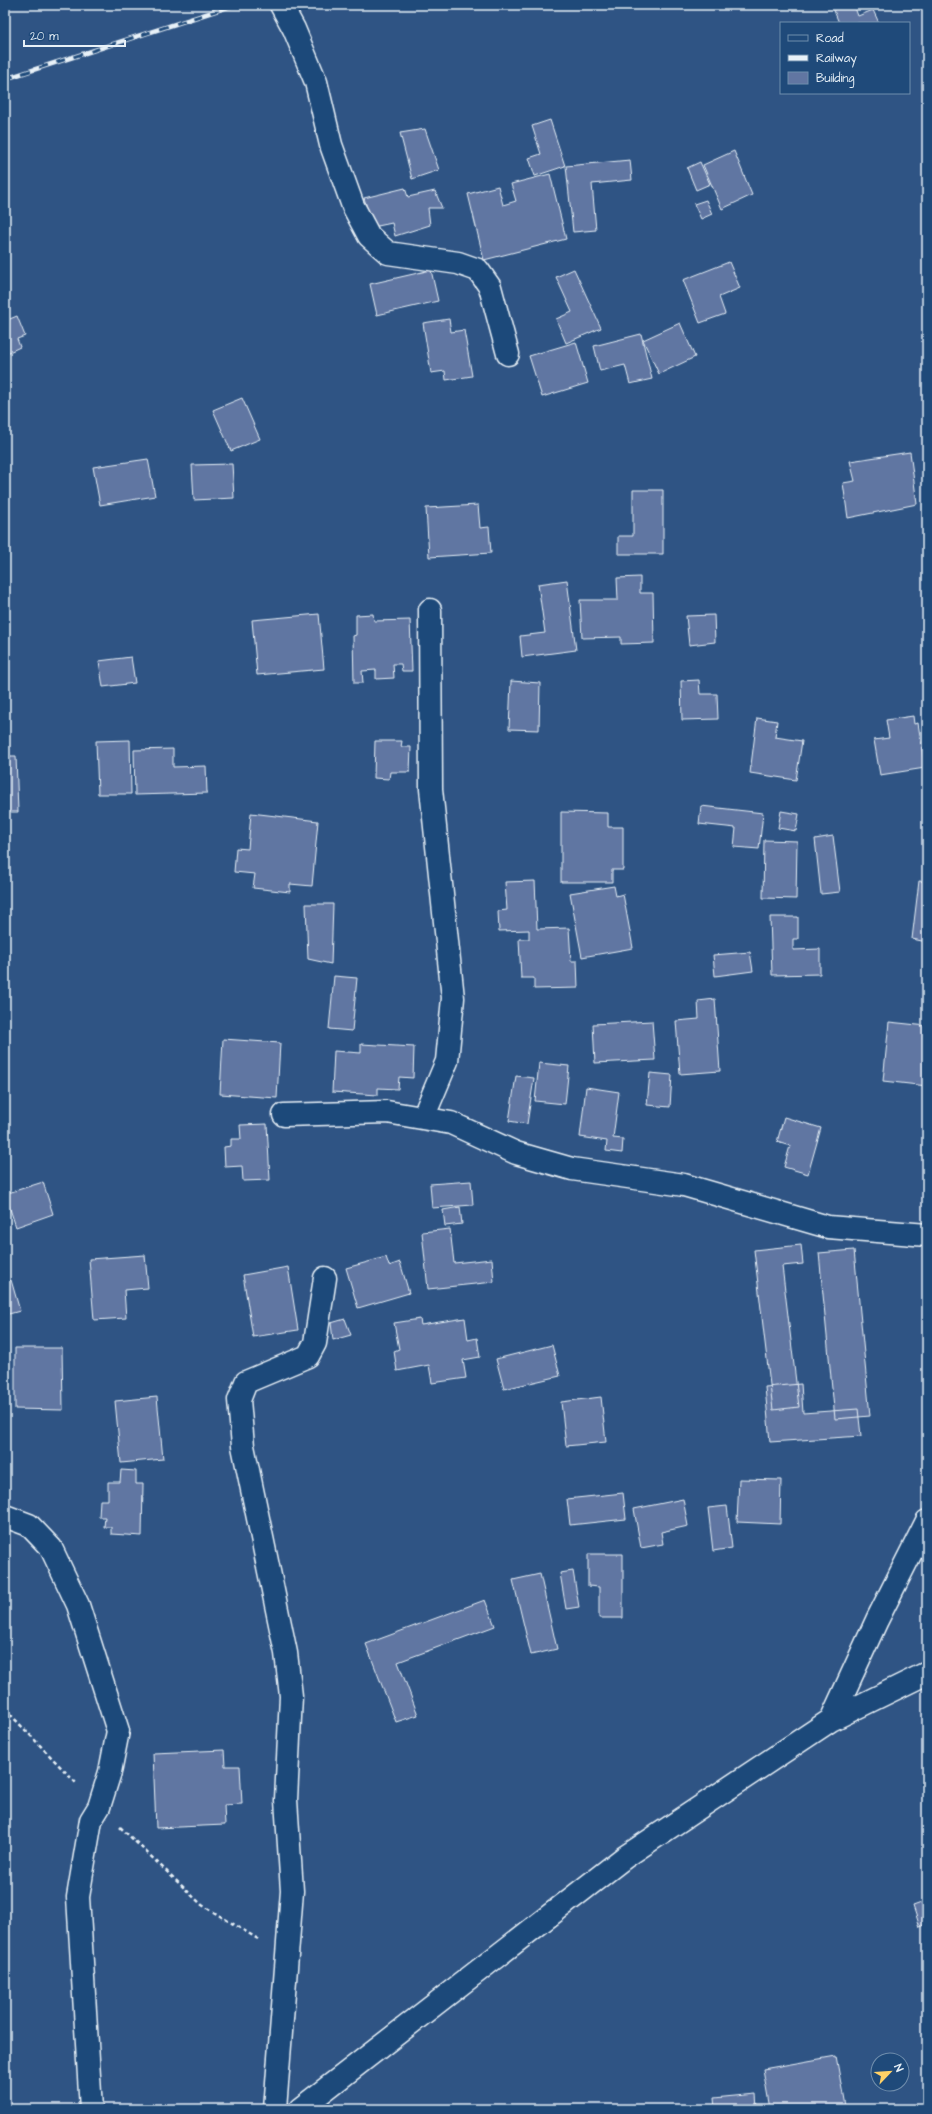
<svg xmlns="http://www.w3.org/2000/svg" width="932" height="2114" font-family="'Architects Daughter',sans-serif">
<style>
.building{fill:#6176a2;stroke:#e8f1f8}
.lines{fill:none;stroke-linecap:round;stroke-linejoin:round}
.minor-casing{stroke:#e8f1f8;stroke-width:25}
.path{stroke:#e8f1f8;stroke-width:2.5;stroke-dasharray:4 3;stroke-linecap:butt}
.minor{stroke:#1f4a7a;stroke-width:22}
.rail-casing{stroke:#e8f1f8;stroke-width:4.5}
.rail{stroke:#1f4a7a;stroke-width:3;stroke-dasharray:9;stroke-linecap:butt}
</style>
<rect width="100%" height="100%" fill="#2f5484"/>
<filter id="ink" filterUnits="userSpaceOnUse"><feTurbulence type="fractalNoise" baseFrequency=".025" numOctaves="2"/><feDisplacementMap in="SourceGraphic" scale="8" xChannelSelector="R" yChannelSelector="G"/><feConvolveMatrix kernelMatrix="1 2 1 2 8 2 1 2 1" color-interpolation-filters="sRGB"/></filter>
<g filter="url(#ink)">
<path class="building" d="M840,5H854L858,16L873,10L879,23H839L833,8Z
M550,120L565,166L535,176L529,158L541,154L532,126Z
M425,129L439,170L412,179L400,133Z
M734,151L752,195L722,209L703,165Z
M630,160L632,180L592,184L596,230L573,232L566,166Z
M700,162L710,184L696,190L687,168Z
M550,174L566,239L484,260L468,194L498,186L503,205L516,201L511,184Z
M405,188L408,197L435,191L442,208H428L430,225L395,236L392,223L373,227L364,198Z
M706,200L712,214L701,219L694,204Z
M729,262L740,288L719,297L725,314L700,323L683,280Z
M574,269L601,328L566,343L556,319L572,312L556,277Z
M431,270L438,301L377,315L370,284Z
M17,316L25,336L17,339L20,347L5,354V321Z
M449,319L451,332L464,330L472,376L446,380L445,371L431,373L423,323Z
M680,323L695,357L659,374L643,340Z
M641,334L652,379L630,384L625,365L600,371L594,346Z
M576,342L588,383L542,397L529,356Z
M242,398L260,439L231,451L213,410Z
M910,452L917,504L848,518L843,483L855,481L850,461Z
M148,459L155,496L100,505L93,467Z
M232,464L234,498L194,500L192,465Z
M633,490H663V554H618V536H633Z
M478,505L480,528L489,527L491,553L429,557L426,508Z
M640,577V593H653L654,643L621,644V637L582,638L580,600H618L617,578Z
M567,580L576,650L522,657L520,636L545,633L538,584Z
M319,614L324,669L257,675L252,620Z
M373,614L374,621L410,620L412,671H402L401,664H393L394,678L376,679V670L362,671L363,683H354L353,636L356,635V615Z
M714,615L715,642L689,645L686,616Z
M131,657L135,683L103,687L99,661Z
M699,680L700,694H717L718,719L682,720L681,681Z
M511,681L540,683L539,730L509,729Z
M913,716L914,724L918,723L925,768L880,775L874,740L889,738L886,720Z
M757,718L777,721L775,737L802,741L796,780L750,773Z
M130,740L131,794H98L96,741Z
M375,741H402L401,747H411L410,772H390L389,779L374,778Z
M5,746L7,756H16L18,812H5Z
M173,749V767L206,766L207,793L135,795L134,750Z
M701,806L763,813L759,849L734,847L736,828L699,824Z
M781,811L799,814L796,831L778,828Z
M561,812L608,813V827H623V870H612V882H561Z
M251,813L318,821L312,886L290,884V892L253,888L255,874L234,872L236,848L248,849Z
M833,836L840,892L821,894L815,839Z
M764,840L797,841L796,899L763,898Z
M535,881L537,929L569,928L571,961H577L578,988L534,989V978H521L519,939H529V930L499,931L498,911L507,910L505,882Z
M919,881L927,882V942L912,939Z
M614,886L616,896L623,894L633,948L582,957L570,893Z
M306,904H333L331,964L308,959Z
M770,917H798V939H793V950L820,949V974L772,975Z
M750,952L753,971L715,976L713,955Z
M334,976L357,978L352,1031L329,1029Z
M715,999L720,1071L680,1074L676,1021L699,1019L698,1001Z
M652,1021L655,1060L595,1063L593,1024Z
M889,1022L927,1026V1086L883,1081Z
M223,1039L280,1043L277,1098L220,1094Z
M361,1044L414,1047L413,1078L399,1077L398,1089L378,1088V1095L332,1092L334,1051L361,1053Z
M539,1063L569,1066L565,1104L535,1101Z
M650,1073L672,1075L670,1107L647,1105Z
M516,1076L534,1078L527,1124L509,1121Z
M586,1087L619,1092L613,1138L623,1139L622,1153L606,1151L607,1141L580,1137Z
M784,1117L821,1128L808,1174L784,1167L790,1146L777,1142Z
M267,1124L270,1180L243,1181L242,1166L225,1167L224,1147L231,1146V1139H241L240,1125Z
M471,1181L473,1205L432,1208L430,1184Z
M43,1182L53,1214L16,1227L5,1194Z
M460,1207L462,1224L445,1226L443,1210Z
M450,1229L454,1263L492,1259L494,1282L428,1289L422,1232Z
M801,1245L803,1264L782,1266L799,1407L773,1410L754,1250Z
M854,1250L870,1416L835,1419L819,1253Z
M145,1255L148,1288L124,1290L126,1318L94,1320L89,1259Z
M386,1257L389,1266L400,1262L409,1293L358,1308L346,1268Z
M288,1267L298,1330L253,1337L243,1275Z
M11,1280L20,1311L5,1315V1282Z
M465,1318L468,1340L477,1338L480,1357L463,1360L466,1378L432,1383L429,1365L397,1371L394,1351L399,1349L394,1323L420,1319L421,1325Z
M345,1319L351,1335L333,1340L331,1323Z
M552,1345L560,1376L504,1389L496,1359Z
M15,1348H62L63,1410L15,1409Z
M801,1384L803,1413L858,1409L861,1436L770,1442L765,1387Z
M157,1397L163,1459L121,1463L115,1401Z
M601,1397L606,1442L566,1446L561,1402Z
M121,1470L136,1471V1484H143L142,1536L111,1534V1527H104L105,1517H99L100,1500H108V1482H120Z
M739,1479L781,1480L780,1524L737,1522Z
M623,1493L626,1519L570,1525L567,1499Z
M683,1499L688,1526L661,1532L663,1544L641,1548L634,1509Z
M727,1506L732,1548L713,1551L708,1508Z
M588,1554H623V1618H599V1587L588,1586Z
M573,1571L579,1607L566,1609L560,1573Z
M540,1574L557,1649L531,1655L513,1580Z
M485,1600L495,1626L398,1662L418,1715L396,1722L366,1644Z
M224,1750L225,1766H240L242,1804L224,1805L225,1825L156,1828L153,1753Z
M927,1901V1924L920,1927L913,1906Z
M836,2056L845,2106L828,2109H770L763,2069Z
M756,2094L757,2109H715L714,2098Z"/>
<g class="lines">
<defs>
<path id="minor" d="M281,5L294,29L316,82L331,145L353,206L369,236L388,253L458,263L478,270L490,287L508,354
M284,1115L387,1112L451,1123L516,1153L572,1169L684,1185L828,1227L927,1235
M423,1118L447,1061L453,998L431,789L430,610
M5,1516L29,1525L51,1548L78,1605L118,1731L110,1772L99,1807L91,1820L78,1897L91,2109
M831,1720L877,1620L927,1521
M275,2109L292,1891L286,1800L291,1696L286,1653L243,1446L239,1400L246,1382L308,1356L315,1343L325,1278
M300,2109L625,1857L831,1720L927,1673"/>
</defs>
<use href="#minor" class="minor-casing"/>
<path class="path" d="M5,1709L77,1784
M120,1827L202,1905L258,1939"/>
<use href="#minor" class="minor"/>
<defs>
<path id="rail" d="M5,79L234,5"/>
</defs>
<use href="#rail" class="rail-casing"/>
<use href="#rail" class="rail"/>
</g>
</g>
<rect width="932" height="2114" fill="none" stroke="#1f4a7a" stroke-width="20"/>
<rect x="10" y="10" width="912" height="2094" fill="none" stroke="#e8f1f8" stroke-width="1.5" filter="url(#ink)"/>
<rect x="780" y="22" width="130" height="72" fill="#1f4a7a" stroke="#6f8dac"/>
<rect x="788" y="35" width="20" height="6" fill="#1f4a7a" stroke="#6f8dac"/>
<text x="816" y="42" font-size="12" fill="#e8f1f8">Road</text>
<rect x="788" y="55" width="20" height="6" fill="#e8f1f8" stroke="#6f8dac"/>
<text x="816" y="62" font-size="12" fill="#e8f1f8">Railway</text>
<rect x="788" y="72" width="20" height="12" fill="#6176a2" stroke="#6f8dac"/>
<text x="816" y="82" font-size="12" fill="#e8f1f8">Building</text>
<g transform="translate(890 2072) rotate(65)"><circle r="19" fill="#1f4a7a" stroke="#6f8dac"/>
<path d="M0-3L7 15L0 10L-7 15Z" fill="#ffd166"/>
<text y="-6" font-size="11" font-weight="bold" text-anchor="middle" fill="#e8f1f8">N</text>
</g>
<path d="M24 40v6h101v-6" fill="none" stroke="#e8f1f8" stroke-width="2"/>
<text x="30" y="40" font-size="12" fill="#e8f1f8" stroke="#1f4a7a" stroke-width="3" paint-order="stroke">20 m</text>
</svg>
